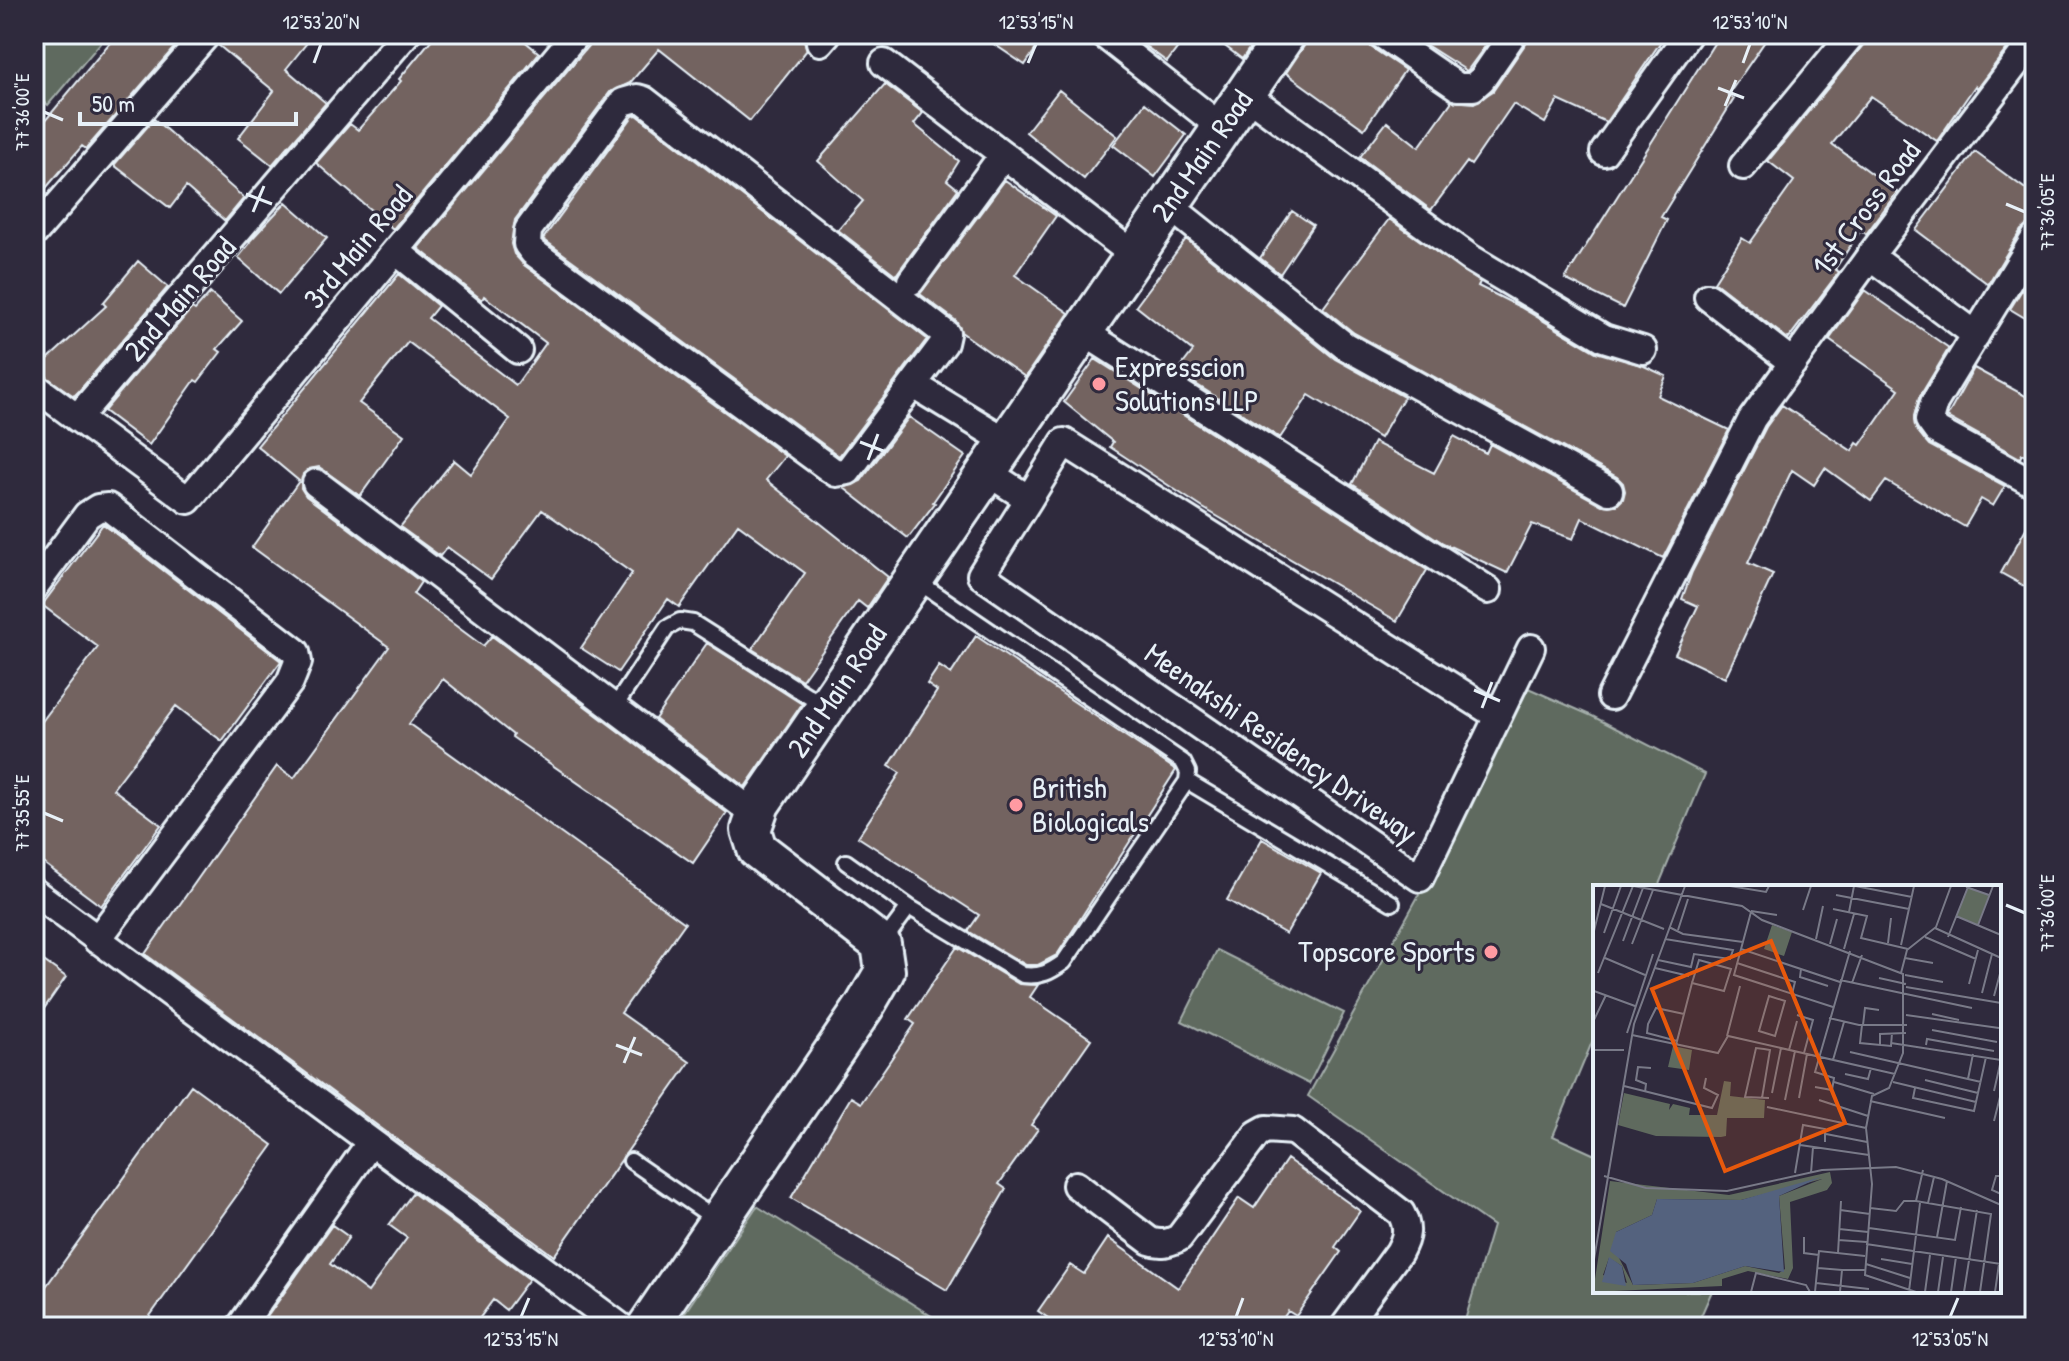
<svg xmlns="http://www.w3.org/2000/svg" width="2069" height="1361" font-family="'Patrick Hand',sans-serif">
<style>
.green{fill:#5f6a5e;stroke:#a4aeab;stroke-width:2}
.building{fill:#736360;stroke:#e8f1f8;stroke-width:2}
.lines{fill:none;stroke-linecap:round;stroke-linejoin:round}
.lane-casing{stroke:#e8f1f8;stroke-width:20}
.street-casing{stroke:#e8f1f8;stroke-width:32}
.secondary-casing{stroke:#e8f1f8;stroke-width:44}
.lane{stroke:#2f2a3d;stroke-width:14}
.street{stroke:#2f2a3d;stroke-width:26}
.secondary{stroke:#2f2a3d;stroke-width:38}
.ticks{fill:none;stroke:#e8f1f8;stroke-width:3}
.poi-dot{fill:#ff9aa2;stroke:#2f2a3d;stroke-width:3}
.labels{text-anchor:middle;stroke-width:6;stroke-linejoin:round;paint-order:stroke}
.street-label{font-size:30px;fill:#e8f1f8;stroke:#2f2a3d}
.poi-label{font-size:30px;fill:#e8f1f8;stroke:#2f2a3d;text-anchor:start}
.inset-road{fill:none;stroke:#797a88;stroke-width:2}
.view{fill:#e8590c;fill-opacity:0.15;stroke:#e8590c;stroke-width:4}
.inset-edge{fill:none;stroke:#e8f1f8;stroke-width:4}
.neatline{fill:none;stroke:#e8f1f8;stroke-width:3}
.ticks-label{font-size:20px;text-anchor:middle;fill:#e8f1f8}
</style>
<rect width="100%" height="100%" fill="#2f2a3d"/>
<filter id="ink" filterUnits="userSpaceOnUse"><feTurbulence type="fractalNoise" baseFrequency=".0125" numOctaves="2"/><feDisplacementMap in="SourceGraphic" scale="16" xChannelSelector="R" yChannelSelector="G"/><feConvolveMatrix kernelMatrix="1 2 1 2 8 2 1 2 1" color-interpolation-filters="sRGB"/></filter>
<g filter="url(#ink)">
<path class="green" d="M34,34H108L48,105L34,93Z
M1528,688L1592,716L1705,774L1658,887H1595V1035L1553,1136L1595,1155V1291H1712L1696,1327H1463L1493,1226L1308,1096L1420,893Z
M1217,950L1344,1013L1309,1084L1182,1021Z
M757,1206L933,1317L926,1327H675Z"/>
<path class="building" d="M117,34H186L86,149L82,146L34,202V134Z
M223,34H314L286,69L326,103L272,165L238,138L274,91L218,45Z
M436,34H516L539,53L393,229L316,163L350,124L358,130L401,81L399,79Z
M598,34H807L804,40L807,50L750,121L659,49L630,83L610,92L515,220L511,244L514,254L524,265L785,456L766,480L888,577L867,608L858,601L802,680L752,649L805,573L738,524L679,607L668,599L618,672L581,648L632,573L542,510L491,579L447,547L440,556L400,527L454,460L471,474L510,419L408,342L359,403L404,435L360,496L319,467L309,469L303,474L301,488L306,496L421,582L413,594L483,646L492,636L727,813L693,863L512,737L513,735L443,679L409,724L685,923L621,1013L690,1062L554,1256L145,954L277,766L294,778L389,647L252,547L299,481L257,446L399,274L438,306L428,318L516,385L546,343L484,296L482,300L418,248Z
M979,34H1046L1025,65Z
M1129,34H1188L1167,62Z
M1209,34H1259L1242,59Z
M1308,34H1365L1371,47L1405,70L1364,129L1286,73L1304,46Z
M1409,34H1494L1467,71Z
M1529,34H1666L1606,122L1558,100L1545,123L1513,104L1471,165L1467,162L1431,210L1360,157L1387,122L1419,147L1452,101L1474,103L1493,91L1526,43Z
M1720,34H1770L1728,95L1734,99L1661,217L1667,220L1623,308L1565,279Z
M1868,34H2018L1977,88L1975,86L1937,141L1871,96L1832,144L1897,192L1866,234L1861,230L1835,269L1839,272L1788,339L1714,282L1742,238L1750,243L1794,181L1768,161L1864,44Z
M885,84L923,113L914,124L959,161L947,180L958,189L896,275L838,230L863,201L818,161Z
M1059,90L1117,136L1084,179L1026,132Z
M1145,103L1186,135L1155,177L1113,145Z
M637,115L927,339L839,456L543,239L633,116Z
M154,119L244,198L225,221L186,187L170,208L114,165Z
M1975,152L2035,196V222L2021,230L1988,284L1916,230Z
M1005,180L1056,216L1015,275L1069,313L1025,377L961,332L956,321L920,294Z
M286,202L327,238L279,294L238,258L250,243L249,242Z
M1292,211L1313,225L1280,274L1260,258Z
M1389,219L1480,282L1478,286L1520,307L1596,352L1644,366L1666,376L1658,396L1729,430L1663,558L1582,518L1573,539L1532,524L1507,573L1443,543L1352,484L1374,442L1434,473L1454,436L1486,453L1490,444L1602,505H1617L1623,499L1625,491L1623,483L1617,477L1354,333L1323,308Z
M1186,239L1335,359L1404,397L1380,438L1309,395L1280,438L1177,372L1193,351L1136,306Z
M138,261L168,287L79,391L74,396L36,370L106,306L103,303Z
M2035,269V324L2010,309Z
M1865,290L1949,348L1919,398L1914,416L1916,429L1929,445L2005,486L1993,506L1981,499L1965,527L1886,481L1871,501L1825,468L1814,485L1792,470L1748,563L1773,574L1725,678L1675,654L1698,606L1682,599L1692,572L1766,427L1782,405L1852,451L1857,443L1860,445L1899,389L1829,340Z
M210,293L242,321L217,349L221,352L198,382L195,380L149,445L104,411L192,308L195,310Z
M1095,359L1427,570L1397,621L1203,508L1110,447L1113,442L1064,402Z
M1974,368L2035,401V461L2022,454L2020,458L1947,417Z
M909,417L965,456L933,502L935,503L908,538L844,488L861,481Z
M2035,512V592L2001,573Z
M103,524L281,661L222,741L176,706L113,789L161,825L101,906L34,856V732L98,647L42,605Z
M976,636L1176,770L1057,955L1038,965H1026L968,931L979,915L858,837L900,773L889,766L937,691L927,684L939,666L951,674Z
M707,643L802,704L745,787L655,719Z
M1262,839L1321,873L1286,934L1227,900Z
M957,947L1019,984L1038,985L1030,997L1091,1039L1031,1125L1038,1129L999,1184L1006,1189L947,1290L791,1198L851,1097L861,1103L915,1024L908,1019Z
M34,954L66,977L34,1023Z
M191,1085L273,1145L142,1327H34V1303Z
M1287,1159L1360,1211L1335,1247L1341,1252L1296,1316L1288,1311L1277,1327H1042L1048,1318L1038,1311L1070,1265L1084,1274L1108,1238L1178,1288L1239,1198L1254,1208Z
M413,1193L529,1279L506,1310L493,1300L473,1327H260L332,1225L349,1237L330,1264L368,1292L407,1238L389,1225Z"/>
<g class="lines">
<defs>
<path id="lane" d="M614,708L667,628L680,621L693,623L824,706
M1187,781L1392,903
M846,862L909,907L1023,975C1041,977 1050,972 1064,962L1187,781L1188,772L1183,762L914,579
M883,942L909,907
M631,1161L718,1221"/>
<path id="street" d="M1103,34L1221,127
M1381,34L1458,87H1473L1482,79L1513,34
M820,42L827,34
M884,63L1134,255
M1245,94L1470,258L1604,338L1643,350
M637,98L644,100L946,334L944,343L848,471L836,473L830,469L533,252L527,244L528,230L623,102Z
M1604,152L1688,34
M1743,166L1852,34
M1167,204L1345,346L1609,491
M34,233L207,34
M2035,238L1934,403L1929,420L1937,431L2035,484
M396,251L518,350
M1870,256L1976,335
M911,281L1003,155
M1708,297L1793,363
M1082,331L1488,590
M914,385L1006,441
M34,386L188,500L576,34
M77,418L406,34
M987,472L1029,499L1064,442L1498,716
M316,483L756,815
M1029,499L981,575L1420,878L1531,648
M34,587L87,515L98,508L108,507L296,652L298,662L290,682L97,940
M1611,696L1752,419L1870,256L2035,38
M34,892L621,1327
M1076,1185L1150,1241C1161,1245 1168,1243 1179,1238L1257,1134L1266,1129L1293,1131L1401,1213C1409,1228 1407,1237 1399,1252L1344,1327
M240,1327L371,1142"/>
<path id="secondary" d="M647,1327L864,1007L885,971L881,944L757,849L751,830L760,804L1286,34"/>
</defs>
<use href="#lane" class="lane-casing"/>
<use href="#street" class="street-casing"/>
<use href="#secondary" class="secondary-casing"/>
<use href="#lane" class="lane"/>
<use href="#street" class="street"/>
<use href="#secondary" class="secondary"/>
</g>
</g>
<path class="ticks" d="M314,63L321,44M1028,63L1036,44M1743,63L1750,44M1718,88L1744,98M1725,106L1736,80M44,112L63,120M246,194L272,204M2006,204L2025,212M253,212L264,186M860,442L886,452M868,460L878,434M1474,690L1500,701M1482,708L1492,682M44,813L63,821M2006,905L2025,913M616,1045L642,1055M624,1063L635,1037M521,1317L529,1298M1236,1317L1243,1298M1950,1317L1958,1298"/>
<g class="poi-dot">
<circle cx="1099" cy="384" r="8"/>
<circle cx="1016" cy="805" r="8"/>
<circle cx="1491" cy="952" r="8"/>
</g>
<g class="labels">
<g class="street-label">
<text transform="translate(1202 156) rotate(-55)" y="10">2nd Main Road</text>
<text transform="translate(1866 208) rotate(-53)" y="10">1st Cross Road</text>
<text transform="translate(358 247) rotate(-50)" y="10">3rd Main Road</text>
<text transform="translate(180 299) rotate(-49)" y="10">2nd Main Road</text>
<text transform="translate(837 691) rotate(-56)" y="10">2nd Main Road</text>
<text transform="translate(1281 743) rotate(35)" y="10">Meenakshi Residency Driveway</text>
</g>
<g class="poi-label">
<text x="1115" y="377">Expresscion<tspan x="1115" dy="34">Solutions LLP</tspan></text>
<text x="1032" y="798">British<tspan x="1032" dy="34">Biologicals</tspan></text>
<text x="1475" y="962" text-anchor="end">Topscore Sports</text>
</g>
</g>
<g transform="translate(1593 885)">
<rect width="408" height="408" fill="#2f2a3d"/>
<path d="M375,2L396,10L385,40L363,31ZM179,40L199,47L191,71L171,64ZM80,161L99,165L96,185L75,182ZM131,196L138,197L137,211L172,215L171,233H134L133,251L128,252L63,251L25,240L31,208L77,219L76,225L80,219L97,223L96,230H124ZM237,287L239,298L234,305L197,317L200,383L195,394L155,386L129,394V401L0,407L17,296L136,310ZM229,294L186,311L192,384L186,388L152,381L100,398L40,400L25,371L23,347L59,330L64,314L148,315ZM16,373L29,381L34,398L10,390Z" fill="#5f6a5e" fill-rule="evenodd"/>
<path d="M228,292L186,311L191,387L152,381L100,398L40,400L33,379L17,366L23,347L59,330L64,314L148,315ZM16,372L29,381L33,401L9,397Z" fill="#54627e"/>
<path class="inset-road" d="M137,1L173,7L176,1M262,1L319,12M373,2L396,10M243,10L316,24M8,19L71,44M240,24L274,31L268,53L315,64M210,25L218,1M158,26L184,30M158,27L141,90L240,122M256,27L261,1M363,31L408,50M385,40L400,1M76,42L90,49L150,57M342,43L408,73M85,45L95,14M11,48L28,1M0,50L12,1M332,52L383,74M355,52L375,2M223,54L230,21M30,56L50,3M295,58L298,33M39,59L60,5M237,59L244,34M308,60L321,1M148,64L247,97M251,64L261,29M12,73L52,90M312,73L340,78M65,75L98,82L101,69L137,74L140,65L72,54M144,78L202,97L199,109M62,83L96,91M208,84L207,92L235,101M5,88L40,1L149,21L169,35L310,89V168L296,203L279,211L273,243L279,299L272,390L323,407M308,88L314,65L343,42L358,1M312,90L350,97M286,93L313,99M247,95L379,123M259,98L269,70M376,99L385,65M313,102L408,118M1,106L42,121M389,108L399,69M176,111L192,116L182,151L166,146ZM401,111L408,85M339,129L366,135M204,130L220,135L211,168M313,130L406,143M236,133L266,140H314M0,137L13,110M269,140L267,158L298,161L299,148M270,140L272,123L286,125M339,145L404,157M34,148L60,69M39,150L125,168L135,151L302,189M134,151L147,101M84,156L54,148L55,139L63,123L91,129M298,158L408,175M83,160L99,98L131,106L138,84L106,75L99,98M333,160L334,154L401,166M287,161V149L313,148M171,164L163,163L152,212L176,213M0,165H31M196,165L204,136M257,167L388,197M240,175L251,137M252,189L275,194L278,183M375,194L380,169M332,195L385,208M241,197L281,209M300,197L383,217L393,172M31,201L119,223L125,210L111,203L113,193M222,202L239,205L241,193L222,187L257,66M322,203L320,213L381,226L383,217M401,206L408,175M52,207L53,199L43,195L45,182L58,183M179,208L188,163M169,213L177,165L171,164M206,213L214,169M192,215L202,166M226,215L275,231M277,216L352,233M174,222L273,243M401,236L408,208M233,249L274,257M207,260L276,270M202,288L210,240L232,244V257M218,288L220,262M11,291L53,303L134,306L229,285L303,282L349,294L408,320M408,291H403L399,305L408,309M323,316L330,285M335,318L341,292M277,323L303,326L311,316H323L398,329L387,407M247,325L277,329M276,343L362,355L368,322M246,344L275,347M211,352V368L226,370M344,352L354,296M245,355L274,357M273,359L408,379M245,368L248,316M288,374L319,379M273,379L317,393M0,380L41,139L92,1M225,383L249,385M223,398L276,404M316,406L327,318M158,407L163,388L213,400L217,407M222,407L226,366L272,371M247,407L249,385H272M332,407L337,370M345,407L350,372M358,407L363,372M371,407L384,325M402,407L406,379"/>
<path class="view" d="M178,56L252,238L132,286L59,104Z"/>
<rect width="408" height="408" class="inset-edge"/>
</g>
<rect width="2069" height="1361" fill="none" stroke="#2f2a3d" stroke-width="88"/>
<path d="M80 112v12h216v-12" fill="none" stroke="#e8f1f8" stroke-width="4"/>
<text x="92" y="112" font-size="24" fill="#e8f1f8" stroke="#2f2a3d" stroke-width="6" paint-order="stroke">50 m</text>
<rect x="44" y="44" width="1981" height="1273" class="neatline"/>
<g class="ticks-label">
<text x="321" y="29">12°53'20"N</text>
<text x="1036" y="29">12°53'15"N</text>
<text x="1750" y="29">12°53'10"N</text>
<text transform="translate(22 112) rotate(-90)" y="7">77°36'00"E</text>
<text transform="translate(2047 212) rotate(-90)" y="7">77°36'05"E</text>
<text transform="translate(22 813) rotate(-90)" y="7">77°35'55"E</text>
<text transform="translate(2047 913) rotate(-90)" y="7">77°36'00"E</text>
<text x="521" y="1346">12°53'15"N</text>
<text x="1236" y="1346">12°53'10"N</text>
<text x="1950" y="1346">12°53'05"N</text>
</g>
</svg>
